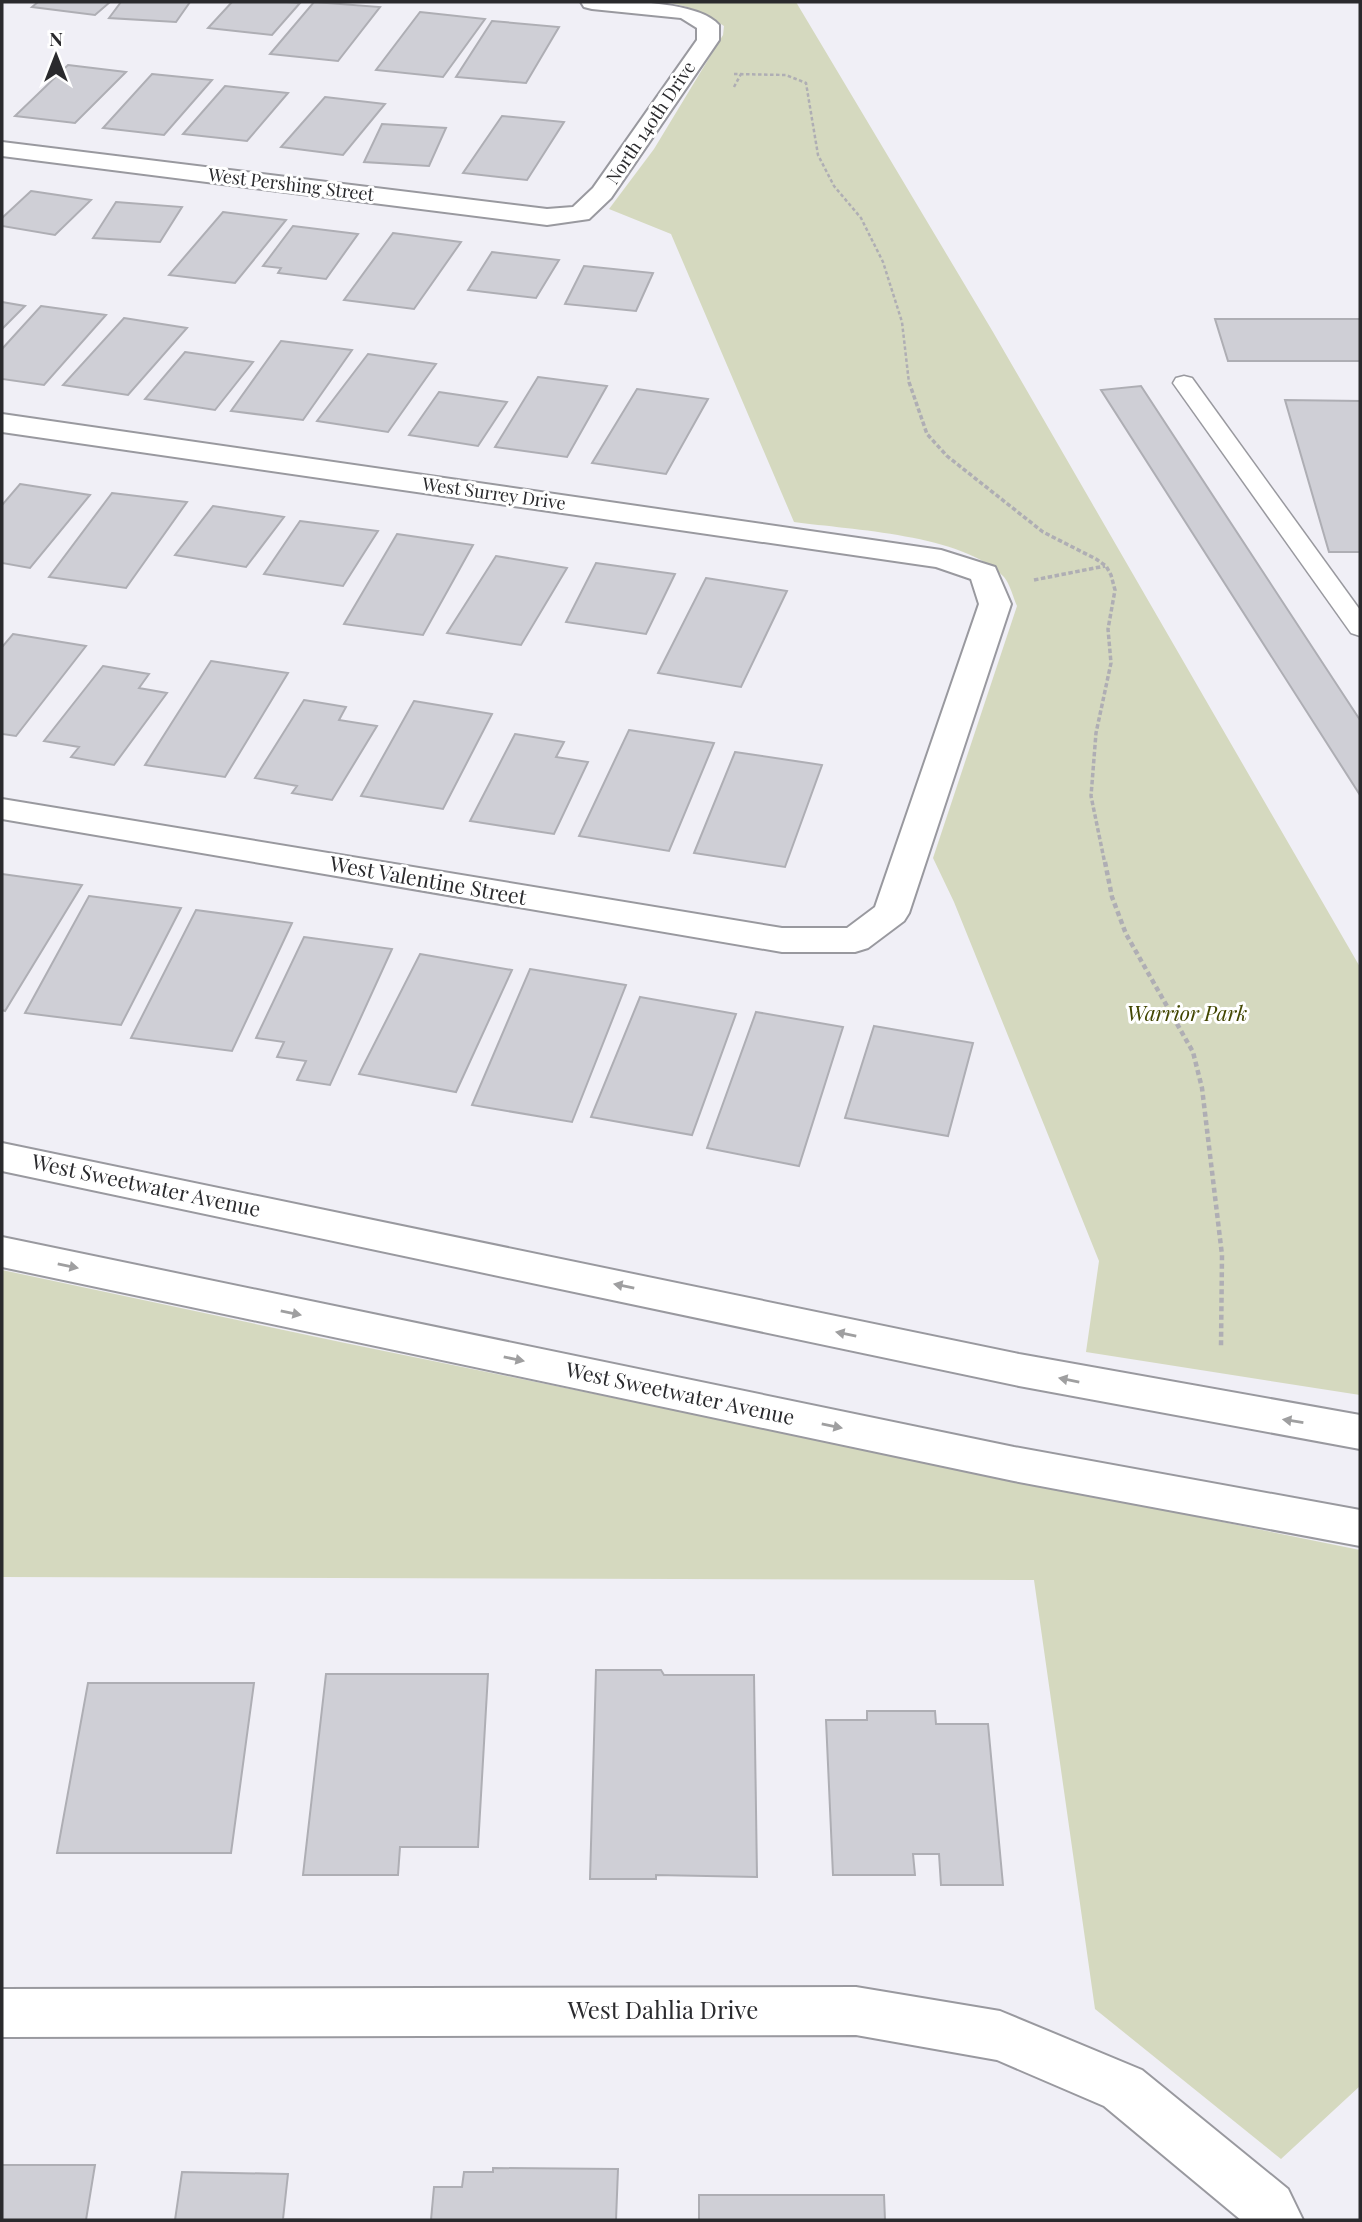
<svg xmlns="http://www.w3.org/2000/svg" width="1362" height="2222" font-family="'Playfair Display',serif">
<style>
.green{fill:#d5d9bf}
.building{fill:#cfcfd6;stroke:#aeaeb4;stroke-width:2}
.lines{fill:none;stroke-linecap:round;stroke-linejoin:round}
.lane-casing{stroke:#99999f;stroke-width:3}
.street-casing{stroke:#99999f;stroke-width:4}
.secondary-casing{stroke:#99999f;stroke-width:4}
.path-far2{stroke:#afaeb4;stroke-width:2.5;stroke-dasharray:3.5 2.5;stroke-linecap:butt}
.path-far1{stroke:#afaeb4;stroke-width:3.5;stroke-dasharray:4.5 2.5;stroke-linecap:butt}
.path{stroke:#afaeb4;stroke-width:4.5;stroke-dasharray:5 3.5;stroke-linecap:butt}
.lane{fill:#fff;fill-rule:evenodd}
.street{fill:#fff;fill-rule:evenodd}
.secondary{fill:#fff;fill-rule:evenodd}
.oneway{fill:#9f9fa0}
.labels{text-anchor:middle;stroke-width:6;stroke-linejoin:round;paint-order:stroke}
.far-street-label{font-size:18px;fill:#2a2a2d;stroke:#fff}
.street-label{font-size:21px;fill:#2a2a2d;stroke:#fff}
.park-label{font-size:21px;font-style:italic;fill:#424600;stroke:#fff}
.near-street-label{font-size:24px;fill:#2a2a2d;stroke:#fff}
</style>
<rect width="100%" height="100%" fill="#f0eff6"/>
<path class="green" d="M661,2H796L993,332L1360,967V1395L1086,1352L1099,1261L954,902L933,858L1017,606C1013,597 1010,584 1004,577C963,534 852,530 794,522L671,234L609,209L654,149L723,35L724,26C704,12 685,4 661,2Z
M2,1270L345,1343L1360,1550V2086L1281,2159L1095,2009L1034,1580L2,1577Z"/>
<path class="building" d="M38,2H110L95,15L32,7Z
M121,2H190L176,22L109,18Z
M232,2H287L300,3L272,35L208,28Z
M314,2L380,7L338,61L270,54Z
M420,12L485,19L443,77L376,70Z
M492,21L559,27L526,83L456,77Z
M68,65L126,72L75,123L15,116Z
M152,74L212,80L164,135L103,128Z
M225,86L288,93L247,141L183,134Z
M325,97L385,104L343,155L281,147Z
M502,116L564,122L527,180L463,173Z
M382,124L446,128L429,166L364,162Z
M31,191L91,200L55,235L2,226V218Z
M116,202L182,207L160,242L93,238Z
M223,212L286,220L235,283L169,275Z
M293,226L358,234L326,279L278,273L281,268L263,266Z
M393,233L461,242L414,309L344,300Z
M492,252L559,260L536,298L468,290Z
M584,266L653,273L636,311L565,304Z
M2,302L25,306L2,329Z
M41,306L106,315L44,385L2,379V349Z
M124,318L187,328L128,395L63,385Z
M1215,319H1360V361H1228Z
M281,341L352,350L303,420L231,411Z
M185,352L253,362L215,410L145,399Z
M368,354L436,364L388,432L317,421Z
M538,377L607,386L567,457L495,447Z
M1141,386L1360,720V795L1101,390Z
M637,389L708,399L666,474L592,463Z
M439,392L507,402L478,446L409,435Z
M1285,400L1360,401V552H1329Z
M20,484L90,495L30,568L2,563V505Z
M112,493L187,502L126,588L49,577Z
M213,506L284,517L246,567L175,555Z
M300,521L378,531L343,586L264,574Z
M397,534L473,545L423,635L344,624Z
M496,556L567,568L521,645L447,633Z
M596,563L675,574L646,634L566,622Z
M706,578L787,591L741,687L658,673Z
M13,634L86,646L16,736L2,734V647Z
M211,661L288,673L225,777L145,765Z
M103,666L149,674L139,688L167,693L114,765L71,757L79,747L44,741Z
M304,700L346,707L339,720L377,726L332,800L292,793L297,786L255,778Z
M414,701L492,714L443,809L361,796Z
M629,730L714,743L669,851L579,836Z
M515,734L564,742L556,757L588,762L554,834L470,821Z
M735,752L822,765L785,867L694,853Z
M2,874L82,885L5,1011L2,1010Z
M89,896L181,908L121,1025L25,1013Z
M196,910L292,923L232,1051L131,1038Z
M304,937L392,949L330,1085L297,1080L306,1061L277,1057L284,1042L256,1038Z
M420,954L512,970L456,1092L359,1074Z
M530,969L626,985L572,1122L472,1105Z
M640,997L736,1014L692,1135L591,1117Z
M756,1012L843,1027L799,1166L707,1148Z
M874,1026L973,1043L948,1136L845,1118Z
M596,1670H661L664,1675H754L757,1877L656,1875V1879H590Z
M326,1674H488L478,1847H400L398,1875H303Z
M88,1683H254L231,1853H57Z
M867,1711H935L936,1724H988L1003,1885H941L939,1854H913L915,1875H833L826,1720H867Z
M2,2165H95L86,2220H2Z
M493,2168L618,2169L616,2220H431L434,2187H462L464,2172H493Z
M182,2172L288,2174L283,2219L351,2220H175Z
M699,2195H884L885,2220H699Z"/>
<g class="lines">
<defs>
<path id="lane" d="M1184,376L1192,378L1360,610V636L1351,633L1173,383L1176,378Z"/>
<path id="street" d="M581,2C615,0 698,0 719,25V40L611,198L589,219L547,225L2,156V142L547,209L573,207L593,188L697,40V28L681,18L592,9L584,7Z
M2,414L941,550L995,567L1011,604L909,913L904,921L868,948L855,952H782L2,819V799L782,928H847L875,907L979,604L971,579L936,567L2,432Z
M856,1987L1000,2011L1142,2070L1288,2189L1303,2220H1241L1104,2106L997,2060L856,2035L2,2037V1989Z"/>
<path id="secondary" d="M2,1143L1019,1354L1360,1415V1449L1019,1386L2,1171Z
M2,1237L1014,1447L1360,1510V1546L1014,1481L2,1267Z"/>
</defs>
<use href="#lane" class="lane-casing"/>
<use href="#street" class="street-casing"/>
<use href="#secondary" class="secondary-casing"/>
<path class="path-far2" d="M734,74L786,75L806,83L818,155L834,186L861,218L883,262L902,322L909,383
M734,87L741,74"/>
<path class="path-far1" d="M909,382L927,434L947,456L1043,532L1096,559L1106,566L1111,575L1115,590L1108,629L1111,663L1096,733L1091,796L1105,864
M1034,580L1105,566"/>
<path class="path" d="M1105,862L1112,897L1126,934L1193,1052L1202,1088L1222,1255L1221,1346"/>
<use href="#lane" class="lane"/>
<use href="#street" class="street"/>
<use href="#secondary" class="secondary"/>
</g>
<defs><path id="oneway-solid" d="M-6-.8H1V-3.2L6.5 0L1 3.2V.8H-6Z" transform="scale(1.75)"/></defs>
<g class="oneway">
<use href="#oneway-solid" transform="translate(68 1266) rotate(12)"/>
<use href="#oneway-solid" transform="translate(624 1286) rotate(-168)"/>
<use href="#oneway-solid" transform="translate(291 1313) rotate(12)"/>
<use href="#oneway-solid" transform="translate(846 1334) rotate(-168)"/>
<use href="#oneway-solid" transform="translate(514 1359) rotate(12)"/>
<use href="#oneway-solid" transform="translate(1069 1380) rotate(-169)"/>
<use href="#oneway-solid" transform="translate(1293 1421) rotate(-171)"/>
<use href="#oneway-solid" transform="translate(832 1426) rotate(12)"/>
</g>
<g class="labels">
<g class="far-street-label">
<text transform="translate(651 123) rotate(-56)" y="6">North 140th Drive</text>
<text transform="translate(291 185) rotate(7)" y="6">West Pershing Street</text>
<text transform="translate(494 494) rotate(8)" y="6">West Surrey Drive</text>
</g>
<g class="street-label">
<text transform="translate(428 881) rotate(10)" y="7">West Valentine Street</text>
<text transform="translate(146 1186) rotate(12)" y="7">West Sweetwater Avenue</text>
<text transform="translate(680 1394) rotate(12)" y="7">West Sweetwater Avenue</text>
</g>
<g class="park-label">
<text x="1187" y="1021">Warrior Park</text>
</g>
<g class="near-street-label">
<text x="663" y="2019">West Dahlia Drive</text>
</g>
</g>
<rect width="1362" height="2222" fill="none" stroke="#2a2a2d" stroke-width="7"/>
<g transform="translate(56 56)" stroke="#ffffff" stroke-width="5" paint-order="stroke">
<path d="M0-5L12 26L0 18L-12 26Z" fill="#2a2a2d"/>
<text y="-10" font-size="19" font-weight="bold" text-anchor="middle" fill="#2a2a2d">N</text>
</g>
</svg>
